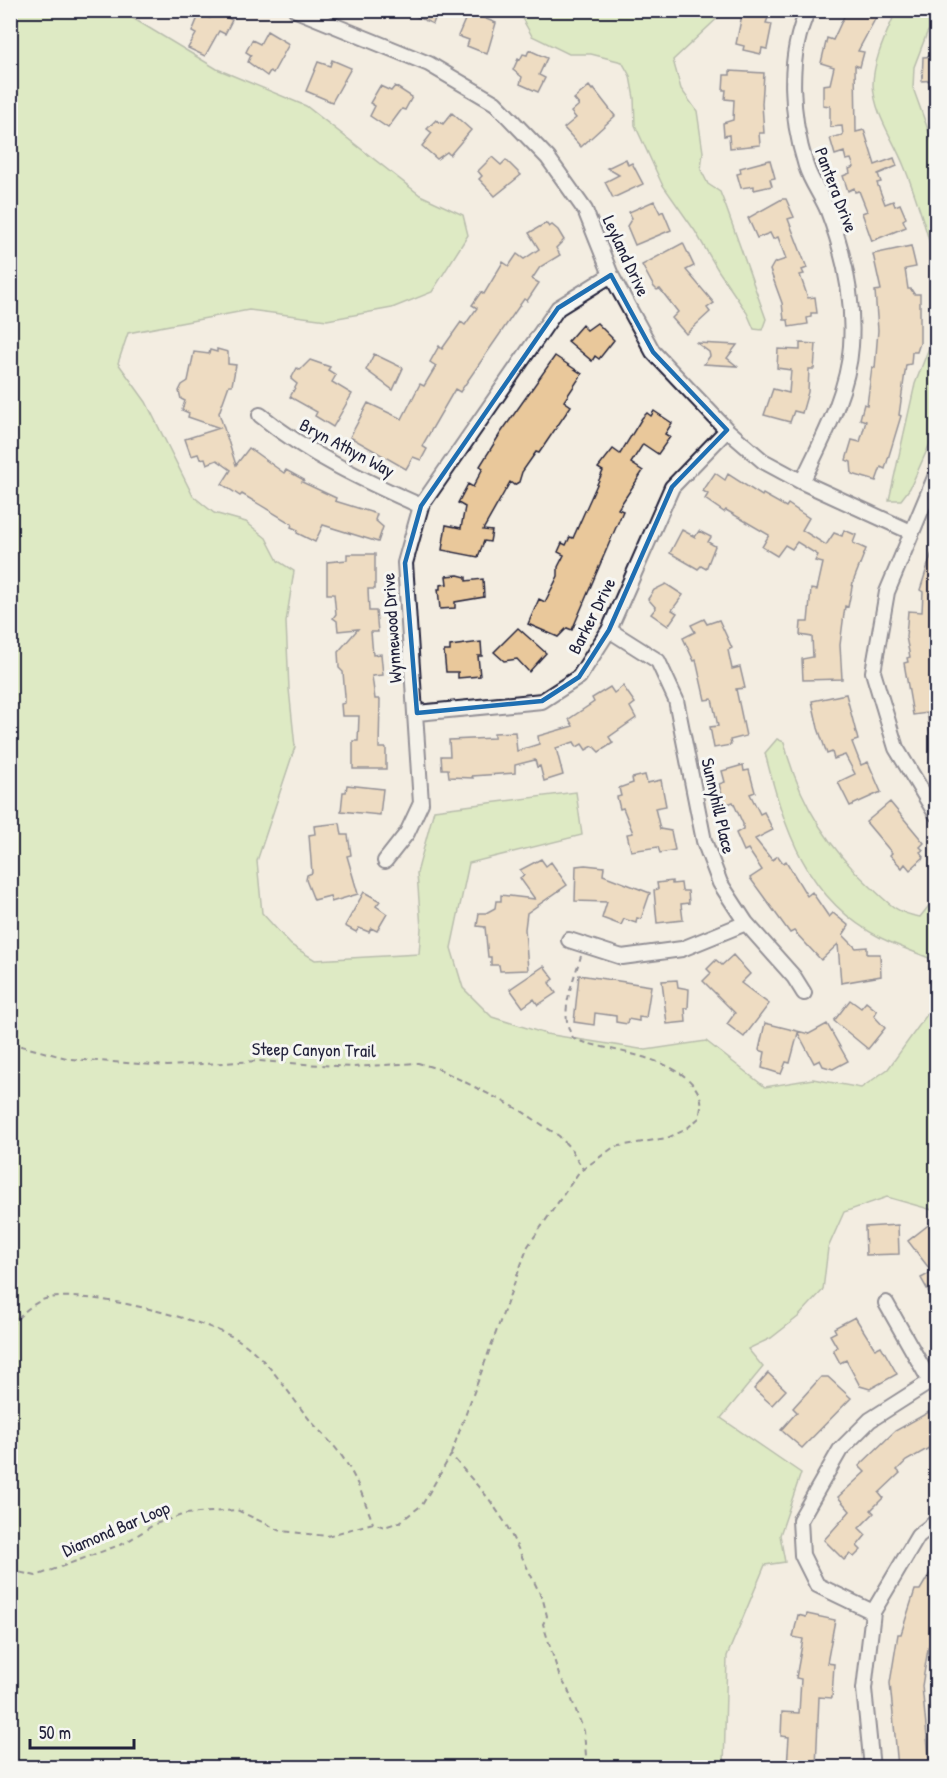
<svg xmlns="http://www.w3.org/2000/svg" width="947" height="1778" font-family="'Patrick Hand',sans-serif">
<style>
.green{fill:#c5e69f;stroke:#74846d;stroke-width:1.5}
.building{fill:#e9c89b;stroke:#22223b;stroke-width:1.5}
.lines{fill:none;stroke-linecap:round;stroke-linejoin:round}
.minor-casing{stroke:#22223b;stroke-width:18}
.path{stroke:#22223b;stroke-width:2;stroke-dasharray:6 4.5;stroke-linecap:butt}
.minor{stroke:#f6f6f2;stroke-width:14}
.marked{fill:none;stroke:#1f6fb2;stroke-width:4.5;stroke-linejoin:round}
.labels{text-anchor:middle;stroke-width:6;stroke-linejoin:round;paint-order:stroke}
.street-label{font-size:18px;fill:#22223b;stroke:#f6f6f2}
</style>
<rect width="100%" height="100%" fill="#f3ede1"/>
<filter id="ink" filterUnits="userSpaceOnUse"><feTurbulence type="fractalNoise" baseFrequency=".0167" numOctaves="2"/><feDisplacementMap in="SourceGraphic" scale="12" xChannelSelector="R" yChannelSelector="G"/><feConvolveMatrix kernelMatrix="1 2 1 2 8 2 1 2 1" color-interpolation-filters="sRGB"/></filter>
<g filter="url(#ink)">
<path class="green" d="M11,10L121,11L217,69L306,106L420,195L463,215L468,235L432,292L392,308L327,320L249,310L128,333L118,363L146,402L193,496L214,513L246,522L266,538L278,561L294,571L286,622L289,689L295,747L257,861L262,913L291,945L315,960L419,954L421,928L417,873L434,810L576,792L582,835L469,863L451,948L463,988L492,1017L546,1034L646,1050L706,1041L765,1087L813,1079L861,1088L888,1069L936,1002V1211L887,1197L844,1212L828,1248L823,1290L798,1317L771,1338L748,1349L763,1367L721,1418L801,1473L780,1535L785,1562L765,1565L727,1656L724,1767H11Z
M518,11H725L673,60L681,89L697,111L703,152L701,170L708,184L720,192L726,207L766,319L762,330L754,329L747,313L718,270L695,231L662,184L635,125L634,98L630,76L622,62L591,54H569L532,36Z
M896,11H936V22L927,33L914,67L913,88L936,152V266C927,232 917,198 904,166C893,138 875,116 873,85C873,60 887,33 896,11Z
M936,308V430L910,488L901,500H889L915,384L934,335Z
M777,739L784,742C798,799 827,847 871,887C888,903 896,913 920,917L936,897V961C918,953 899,947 881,938C806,900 784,828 765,753Z"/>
<path class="building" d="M402,10H438L433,24Z
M743,10H771L766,23L772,24L767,49L762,48L761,54L743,50L744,46L736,44Z
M847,10H880L858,51L864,52L860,67L855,65L856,132L864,130L875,165L894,158L897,166L878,174L881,182L877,183L885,204L893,201L895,206L900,204L906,218L903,220L906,227L872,241L862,213L867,211L859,191L855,192L854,188L848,191L843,176L850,173L849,169L854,167L851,159L846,160L844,152L835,155L830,138L843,135L842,126L830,127V106L823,105V85L830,84L834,67L821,63L827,38L833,40Z
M214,11L232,20L225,34L219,31L205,56L188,48L196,34L192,32L199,15L210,18Z
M474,14L496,23L487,54L467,46L469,40L458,36L467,15L473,17Z
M267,31L289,44L273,73L270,71L267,76L248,62L251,55L246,52L252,40L260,44Z
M529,50L547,58L539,75L545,78L538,92L520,84L522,77L513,70L518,59L520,60L523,54L527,55Z
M936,56V80L922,81L923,57Z
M332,60L351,68L332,102L306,91L318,62L330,66Z
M730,71L764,73L762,104L764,133H759L760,145L730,148L729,135L724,136L723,123L733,120L734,100L725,99L726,90H723L724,75H730Z
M380,86L391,91L395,86L412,97L405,110L402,109L388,128L370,116L375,106L370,103Z
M589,86L592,90L594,89L615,116L581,147L564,128L576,118L571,112L579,105L574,99Z
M452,113L471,130L450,155L447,152L437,159L422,146L432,133L427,129L436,120L443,124Z
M492,157L501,165L506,160L521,175L495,196L479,179L482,176L478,171Z
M626,159L628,165L632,163L643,184L613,198L605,182L619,175L607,168Z
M770,160L775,178L770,179L772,186L754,190V186L741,188L737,174L741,173L740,168Z
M782,199H786L794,217L788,219L807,268L802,270L804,274L800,275L808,298L815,297L817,313H811V317L807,318L808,324L789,327L788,320H784L782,303L770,270L774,263L786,259L778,237L773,239L770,233L757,238L748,218Z
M654,201L660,213L663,211L671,230L635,245L627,226L632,218L629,212Z
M546,223L549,227L552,225L558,230L564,240L556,248L560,255L540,267L532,279L539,283L527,301L524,299L460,392L455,389L422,446L427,449L421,460L413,457L406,469L350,437L368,403L402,419L420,384L424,386L436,366L430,362L439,346L442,349L461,322L465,325L477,308L472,305L481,292L484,294L503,262L509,266L517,254L524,259L539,249L529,233Z
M683,243L694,266L686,270L714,303L707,308L710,312L686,334L672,318L678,312L660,289L657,290L654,287L642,265Z
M911,246L916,267L905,269L908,289H911L914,294H920V343L917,352H912L911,364L906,365L899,415L901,416L885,469L881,467L876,481L852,474L851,462L846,460L852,440L860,442L866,421L860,419L864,404L867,405L872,367L875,368L878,330L875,291L881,290L873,254Z
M597,323L614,340L599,359L595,356L592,361L568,341L582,325L587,330Z
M697,343L737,345L727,358L737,366L704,364L710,356L709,352Z
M800,343L816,344L814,369H809L808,392L802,413L794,411L790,422L764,415L773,389L789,393L791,370L777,368L778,349L800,350Z
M217,349L228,352V364L236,365L232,385H229L219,413L236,465L249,448L284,473L286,470L304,480L302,482L336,498L335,501L377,514L375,520L383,527L378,542L323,525L315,542L297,533L298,530L291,527L292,524L242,494L240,496L222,484L231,470L217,460L207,464L205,458L200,459L198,454L191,456L185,439L220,428L188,417L189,413L182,410L185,401L181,399L179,391L182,385L188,381L194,352L209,354L210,350L217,352Z
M374,354L403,368L393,390L366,370Z
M555,356L582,374L564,401L571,406L539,453L536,452L522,472L519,482L514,485L510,482L483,530L492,531L490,542L484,541L478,557L442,550L446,525L461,528L465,507L458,503L468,484L473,487L483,468L480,466L500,434Z
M310,360L330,367L328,370L336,375L332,382L352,394L333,427L315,416L317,412L290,397L297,384L291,379L297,368L300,370Z
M654,411L672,423L665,434L670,437L658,454L643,444L631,463L643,471L618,509L623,511L572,630L567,628L558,637L528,624L539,599L545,602L558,576V567L564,555L558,552L562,543L566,545L570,537L573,538L585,511L603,471L598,468L613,449L620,454L642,418L647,413L651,416Z
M715,473L725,480L728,474L762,496L763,494L786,507L788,504L809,518L802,530L826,545L834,533L842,536L844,530L856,535L853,543L866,549L853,582L848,607L845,606L840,645L842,679L803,680L802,659L813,657L812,637L800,635L801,622H808L811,589L817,590L823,563L815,561L818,555L797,542L792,549L785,545L777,556L762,547L769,535L726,510L724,512L705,499L708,494L703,491Z
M682,530L695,537L699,531L711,537L708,542L715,546L706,569L701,566L698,569L670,553Z
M934,546L936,733L930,734L927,713L913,715L904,663L908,662L907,658L910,657L906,637L908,611L922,612L923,592L920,590Z
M347,554H375V589H368L369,611H376L378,632H371L373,655L381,654L383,675L372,676L375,699H380L379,748H386V769H353V741H358L359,716H342L341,704L345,703V696L343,672L339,668L338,652L358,629L338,631L337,621L333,618L336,614L334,594H327V562L347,560Z
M458,575L466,577V581L483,579L484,597L455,602V608L440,609L438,589H440V585L447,584L446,576Z
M666,584L683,595L672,610L677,613L668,626L651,614L656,608L648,599L654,590Z
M704,619L707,624L719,620L732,648L728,650L732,669L740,667L745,688L736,689L746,736L730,740L731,745L714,748L710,727L718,726L712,699L705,700L696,660L694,661L683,638L695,632L691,625Z
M518,628L546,653L529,672L517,659L504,661L494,652Z
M481,642L482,656H478L480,676L458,678V672H446L444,651H450V646Z
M623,686L635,703L630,707L636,718L609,737L613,743L599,752L593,746L586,750L582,744L577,747L574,742L556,748L563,775L544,781L540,766L537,767L535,760L515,765V773L472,776L473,778L449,777L448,769H442L441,756H450L449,740L494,738V733L515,732L517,751L539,744L538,736L573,726L569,719L594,702L592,698L610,687L614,693Z
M846,694L858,740L852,742L861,765L868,762L881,792L850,806L838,782L855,774L845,755L834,759L832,752L827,754L818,728L812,701Z
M743,765L744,771L749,770L755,792L750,794L760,814L764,812L773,830L755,839L772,860L778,856L783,863L786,861L807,896L812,892L829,917L833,913L849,926L843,935L856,948L867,947V954H880L881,976L841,983L838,944L821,960L794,931L790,933L750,878L762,870L748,849L744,851L736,833L743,829V824L733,802L725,805L719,784L725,782L722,771Z
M645,775L647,783L661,780L666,806L655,808L660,829L671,831L675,850L660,853L658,847L631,851L627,834L633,833L623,808L620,809L617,797L621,796L619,788L633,783L632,778Z
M347,785L383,789L380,815L341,811L343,792H346Z
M890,802L924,843L920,847L923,850L920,852L924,857L910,870L905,864L902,868L890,855L892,853L866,822Z
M340,823L342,835H348L351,855L347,856L358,894L331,902L330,896L314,900L306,880L307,875L312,873L309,835L315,834L314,826Z
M541,859L546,866L551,862L567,885L527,913L525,929L528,970L500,971L499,965H491V957H488L485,927L477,926L479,913H486L495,908L496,901H501V895L535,899L520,878L524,875L520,870Z
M585,865L604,867L603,875L650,893L641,919L637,918L636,923L624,919L621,925L602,918L607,902L575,901L576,866Z
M672,881V884L681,883L682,891H688L689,903L681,904L683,920L657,923L654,890L658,889L657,883Z
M364,892L380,901L376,906L387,914L377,931L371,928L369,932L359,928L356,932L345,926Z
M733,955L750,974L741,983L769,1004L744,1037L727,1024L735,1013L703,981L711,973L707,969L716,960L722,965Z
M544,966L554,979L549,983L556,993L538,1005L534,999L523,1007L510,989Z
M579,975L651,986L646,1018L639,1017V1021L628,1019L627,1024L616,1022V1016L595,1013L594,1025L574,1022Z
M677,980L678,987L689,989L688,1008H685L686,1022L667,1024L662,981Z
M850,1000L861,1008L866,1002L877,1011L874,1016L885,1028L868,1049L834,1021Z
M765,1023L809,1034L827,1024L848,1061L833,1069L823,1066L820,1060L814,1063L798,1033L790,1063L786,1062L781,1074L762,1068L765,1052L759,1050Z
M931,1223L936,1230V1305L921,1278L932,1272L908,1241Z
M898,1225L899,1254L866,1255L865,1227Z
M855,1317L875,1349L881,1346L897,1374L870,1389L860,1386L846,1360L840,1363L833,1350L837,1347L830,1335L836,1332L834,1328Z
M768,1373L786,1390L772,1405L754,1389Z
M821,1377H828L851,1398L802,1448L781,1430L797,1412L793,1408Z
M936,1408V1444L906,1461L897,1470L900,1473L879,1493L883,1498L871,1510L874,1513L859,1528L866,1535L857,1546L861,1550L854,1557L850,1554L844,1560L824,1540L850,1511L838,1497L865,1472L859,1466L895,1431Z
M936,1563V1623L928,1649L922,1686L930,1767H898L890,1683L898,1634H901L915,1590H920Z
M807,1614L835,1620L827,1663L834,1664L832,1698L819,1697L816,1767H787L789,1737L781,1736L782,1712L799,1713L801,1679L796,1678L803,1639L793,1637L798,1615L806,1617Z"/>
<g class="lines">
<defs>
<path id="minor" d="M296,10L429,64L495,103L548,158L585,210L611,275L653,352L727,430L763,461L802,482L911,532
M260,415C309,455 365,481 421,506
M936,475L887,592L873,672L896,748L936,814
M802,482C822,440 848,393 851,346C854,301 844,253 828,211C822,196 811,182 806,166C791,118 786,57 808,10
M609,630L658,661L676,700L704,841L720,883L746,923L794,977L804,993
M417,713L542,701L579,677L609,630L672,487L727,430
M385,861L407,833L421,803L405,563L421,506L558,308L611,275
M569,940L622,957L682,949L746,923
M886,1303L930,1381
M873,1612L817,1585L802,1555L800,1520L840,1450L870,1420L936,1378
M872,1768L864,1689L873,1612L918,1536L936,1522"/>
</defs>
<use href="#minor" class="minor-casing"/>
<path class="path" d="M10,1043L70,1059L167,1066L258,1061L352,1067L418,1063L439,1069L520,1110L559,1136L571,1149L583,1169
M10,1326C20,1316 29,1306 42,1300C77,1286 208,1320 240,1341C269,1360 288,1393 309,1419C321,1433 336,1446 345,1461C357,1479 365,1502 373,1523
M451,1454L528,1246L579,1172L614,1147L667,1138L685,1130L699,1118C700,1113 702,1105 701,1100C689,1056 611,1053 574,1039C557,1015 573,982 581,956
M10,1570L36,1576L125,1543L155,1524L185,1514L237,1510L281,1531L327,1536L373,1523L384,1527L400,1522L422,1505L451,1455L489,1499L506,1524L543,1600L547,1616L543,1624L559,1675L568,1690L584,1731L587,1768"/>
<use href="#minor" class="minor"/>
</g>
</g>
<path d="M0 0H947V1778H0ZM611,275L653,352L727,430L672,487L609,630L579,677L542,701L417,713L405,563L421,506L558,308Z" fill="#f3ede1" fill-opacity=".55" fill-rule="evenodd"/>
<path class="marked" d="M611,275L653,352L727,430L672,487L609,630L579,677L542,701L417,713L405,563L421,506L558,308Z"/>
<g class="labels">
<g class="street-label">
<text transform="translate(836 190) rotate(69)" y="6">Pantera Drive</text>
<text transform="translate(626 256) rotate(65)" y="6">Leyland Drive</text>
<text transform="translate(347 448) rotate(28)" y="6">Bryn Athyn Way</text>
<text transform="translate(592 616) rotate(-63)" y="6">Barker Drive</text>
<text transform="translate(392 628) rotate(-94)" y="6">Wynnewood Drive</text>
<text transform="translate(718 806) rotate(77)" y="6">Sunnyhill Place</text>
<text transform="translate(314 1050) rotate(1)" y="6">Steep Canyon Trail</text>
<text transform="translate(116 1529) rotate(-23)" y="6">Diamond Bar Loop</text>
</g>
</g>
<rect width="947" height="1778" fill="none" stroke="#f6f6f2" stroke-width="36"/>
<rect x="18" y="18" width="911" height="1742" fill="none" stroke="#22223b" stroke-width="2" filter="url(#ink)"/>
<path d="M30 1739v9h104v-9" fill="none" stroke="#22223b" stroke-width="3"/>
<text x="39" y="1739" font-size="18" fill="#22223b" stroke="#f6f6f2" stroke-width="4.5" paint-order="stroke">50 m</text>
</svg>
